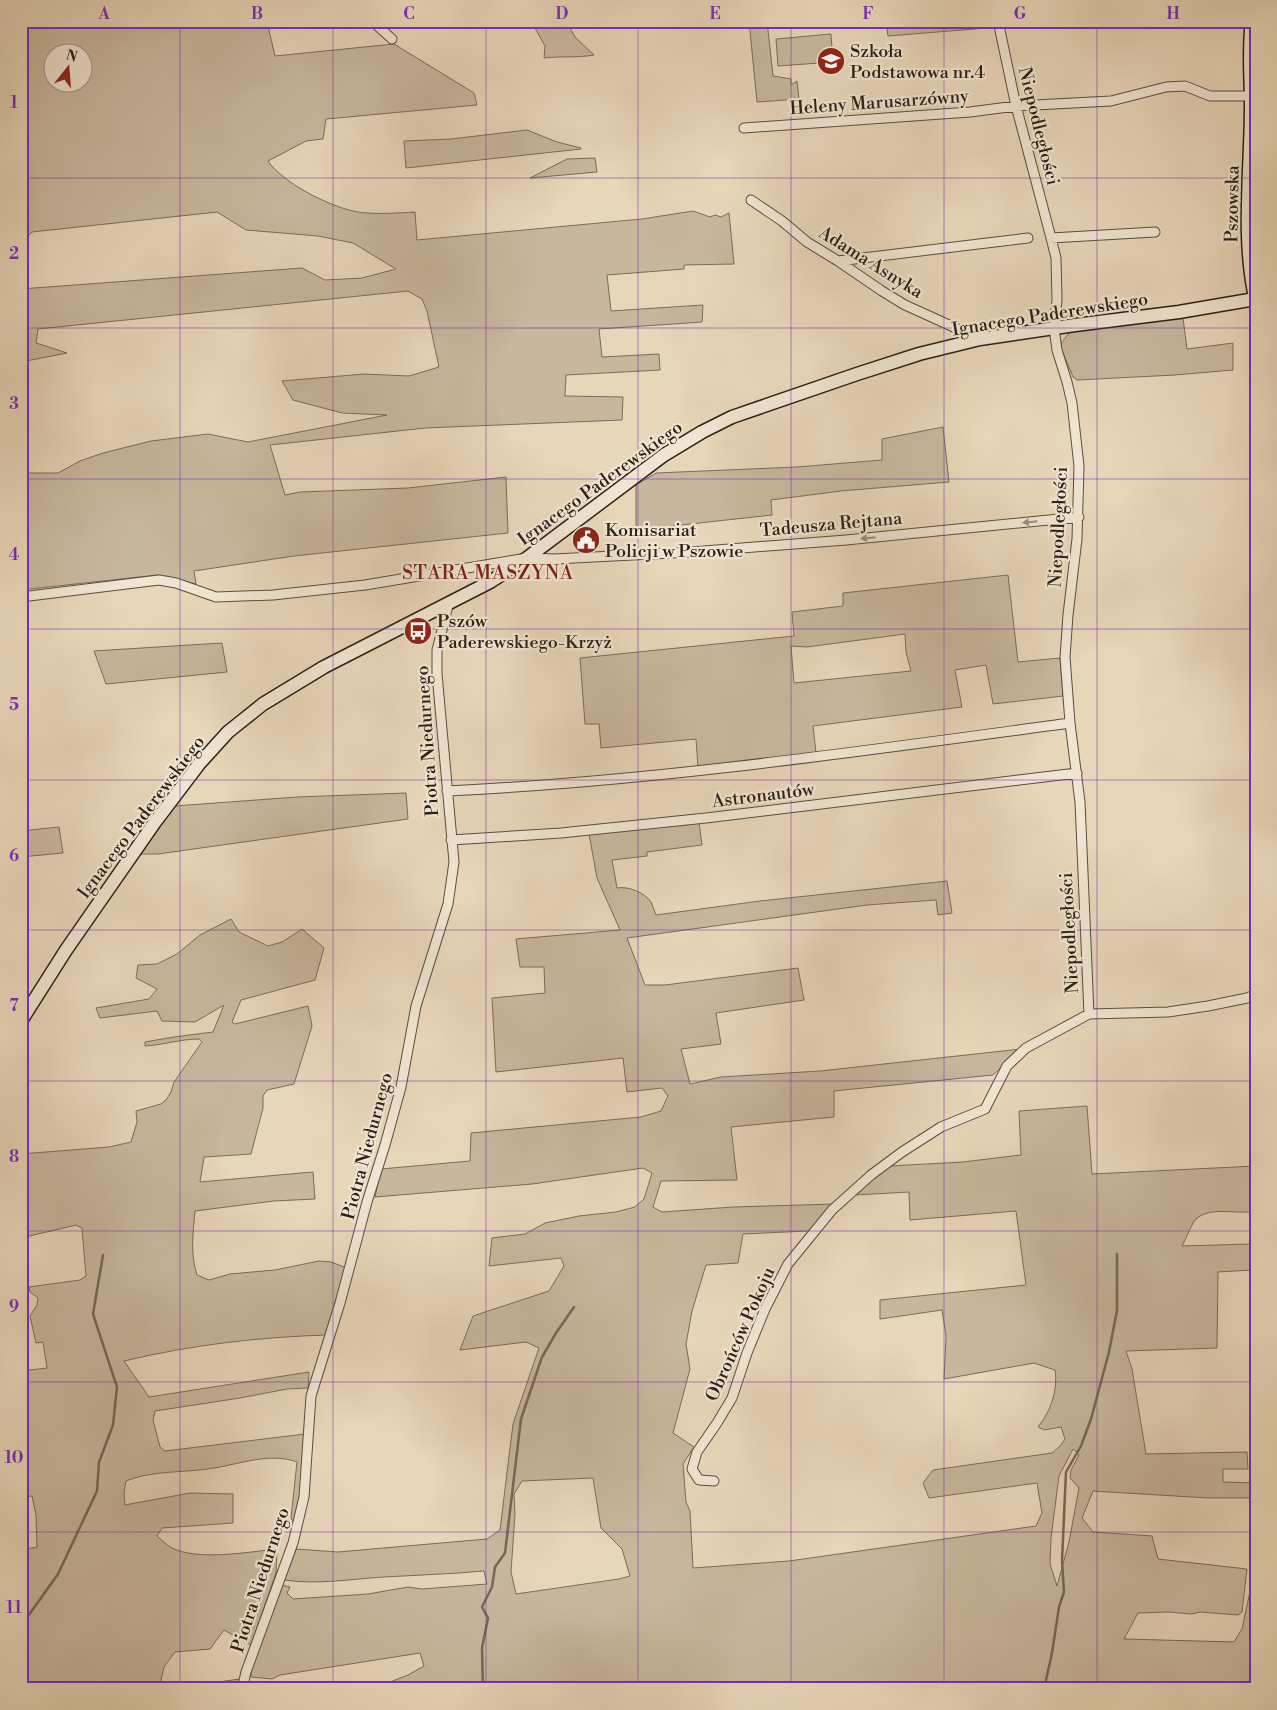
<svg xmlns="http://www.w3.org/2000/svg" width="1277" height="1710" font-family="'Libre Bodoni',serif">
<style>
.green{fill:#c8b79d;stroke:#7a6c5a;fill-rule:evenodd}
.lines{fill:none;stroke-linecap:round;stroke-linejoin:round}
.stream{stroke:#766857;stroke-width:2.5}
.street-casing{stroke:#5a4e3f;stroke-width:11}
.secondary-casing{stroke:#2b2016;stroke-width:15}
.street{stroke:#f0e4d2;stroke-width:9}
.secondary{stroke:#f0e4d2;stroke-width:12}
.oneway{fill:#978c7d}
.grid{fill:none;stroke:#7b2cbf;stroke-width:1;stroke-opacity:0.55}
.labels{text-anchor:middle;stroke-width:4.5;stroke-linejoin:round;paint-order:stroke}
.poi-label{font-size:18px;fill:#2b2016;stroke:#f0e4d2;text-anchor:start}
.street-label{font-size:18px;fill:#2b2016;stroke:#f0e4d2}
.neighbourhood-label{font-size:19px;letter-spacing:1px;fill:#7a1f14;stroke:#f0e4d2}
.neatline{fill:none;stroke:#7b2cbf;stroke-width:2}
.grid-label{font-size:16px;text-anchor:middle;font-weight:bold;fill:#7b2cbf}
</style>
<rect width="100%" height="100%" fill="#e8d6b9"/>
<filter id="stains"><feTurbulence type="fractalNoise" baseFrequency=".004" numOctaves="4"/><feColorMatrix values="0 0 0 0 .2 0 0 0 0 .09 0 0 0 0 .02 0 0 0 .5 -.17"/></filter>
<radialGradient id="worn" r=".72"><stop offset=".6" stop-color="#630" stop-opacity="0"/><stop offset="1" stop-color="#630" stop-opacity=".3"/></radialGradient>
<path class="green" d="M21,21H276L267,22L275,56L394,44L474,93L477,105L326,119L323,139L306,141L268,161C283,183 327,205 353,211C368,215 399,213 415,212L417,240L642,219L693,211L710,217L715,215L721,217L729,213L734,264L684,265V269L607,275L611,311L703,305L702,322L599,329L602,357L659,354L660,370L566,375L565,396L623,397L622,420L425,428L270,445L285,495L300,492L408,488L506,477L508,533L294,556L194,571L196,584L157,575L21,590V473H58L80,461L103,453L151,441L208,434L248,442L387,415L342,413L293,400L282,381L364,374L409,376L439,367L427,311L422,299L408,291L38,329L36,343L67,353L21,362V289L302,268L325,280L362,278L396,269L353,243L318,236L246,230L217,212L32,232L21,243ZM52,52H82V82H52Z
M531,21H566L575,37L594,55C577,58 561,56 544,58L545,46Z
M749,21H767L773,76L791,79V85L797,81L799,99L757,102Z
M886,21H986L987,28L888,36Z
M831,34L833,62L778,66L776,39Z
M527,130L557,142L581,148V149L406,168L404,141L451,139Z
M595,158L597,172L530,178L567,159Z
M1183,318L1187,349L1233,343V370L1175,375L1077,380L1073,377L1061,348V343L1070,332Z
M943,427L949,482L841,491L771,500L772,515L636,530V485L656,473L797,467L882,460V439Z
M1008,575L1018,662L1060,658L1063,696L993,704L986,665L955,670L962,707L813,726L816,753L698,767L696,739L601,748L599,724H585L580,658L794,636L792,612L843,606V593ZM905,634L906,652L911,671L794,683L791,646L807,647Z
M222,643L227,672L106,684L94,651Z
M406,793L408,819L158,854H139L175,806L297,797Z
M699,822L702,845L647,852V856L612,860L617,888C628,886 644,892 651,902C653,906 654,911 656,915L760,901L947,881L952,913L938,915L936,900L867,905L627,938L645,985H665L798,968L804,1000L716,1013L721,1044L681,1049L690,1084L721,1077L820,1071L1021,1049L993,1075L834,1091V1117L731,1127L737,1180L661,1181L653,1207L662,1212L733,1207L835,1204L808,1231L743,1234L738,1263L706,1265L692,1311L686,1344L690,1369L673,1433L694,1447L683,1464L686,1502L690,1511L693,1568L789,1561L1036,1526L1042,1513L1037,1483L929,1498L923,1483L933,1470L1052,1453L1061,1445L1065,1439L1061,1427L1044,1430L1038,1427C1051,1411 1058,1390 1055,1370L1034,1363L944,1379L946,1336L942,1310L880,1319V1300L1026,1285L1016,1211L910,1220L909,1192L855,1195L871,1179L889,1166L963,1162L1021,1155L1019,1111L1087,1106L1092,1174L1256,1166V1211C1237,1215 1214,1206 1197,1218C1192,1222 1186,1239 1182,1246L1250,1244L1252,1270L1218,1272L1217,1348L1126,1351L1132,1369L1146,1454L1247,1452L1248,1469H1223V1482L1256,1483V1491L1249,1498H1208L1093,1491L1082,1518L1093,1532L1152,1536L1158,1559L1247,1569L1242,1612L1238,1615L1200,1612L1192,1614L1168,1612L1138,1613L1124,1639L1234,1642L1242,1629L1256,1563V1689H336L358,1683L390,1682L408,1675L424,1666L420,1653L280,1675L272,1679L251,1677V1669L281,1585L290,1587L287,1593L293,1599L368,1594L408,1587L422,1589L487,1584L484,1571C451,1574 418,1575 384,1577C351,1579 318,1585 284,1580L296,1549L338,1552L487,1539L500,1530L513,1424L539,1348L526,1342L460,1350L473,1316L549,1291L564,1266L561,1258L489,1266L492,1238L525,1234L545,1223L579,1216L616,1212L635,1207L644,1199L652,1173L643,1168L532,1184L375,1197L381,1169L470,1161L471,1133L641,1117L661,1111L668,1096L662,1088L627,1092L623,1058L496,1072L492,998L545,993L544,967H520L516,939L620,930L597,878L589,834ZM1073,1449L1079,1455L1071,1470L1070,1478L1079,1488L1069,1542L1057,1586L1050,1564L1051,1538L1059,1476ZM593,1478L601,1528L622,1549L630,1576L619,1579L516,1594L511,1572L515,1514L514,1494L522,1481Z
M59,827L63,853L21,857V831Z
M231,919L239,932L268,946L282,942L302,929L324,948L315,980L241,1000L232,1022L235,1024L308,1006L312,1026L294,1084L267,1090L263,1096V1108L251,1154L204,1157L200,1182L313,1172L315,1199L274,1201L195,1211C193,1233 190,1253 197,1275L209,1280L230,1274L275,1270L319,1261L331,1262L347,1268L327,1335C259,1337 191,1345 124,1361L149,1397L309,1372L308,1388L287,1389L240,1398L155,1411L153,1420L160,1447L165,1451L305,1434L300,1498L294,1523L291,1518L297,1462C271,1452 240,1464 214,1468C186,1473 152,1470 126,1481L124,1494L125,1505L190,1493L233,1494V1523L162,1528L157,1536C161,1540 167,1545 172,1548C198,1561 248,1552 277,1549L276,1573L251,1645L224,1630L210,1649L175,1652L164,1667L159,1689H21V1550L37,1547L36,1515L32,1496L21,1497V1371L47,1368L43,1342L36,1343L30,1316L37,1305L38,1298L30,1292L29,1287L80,1280L86,1276L82,1228L76,1225L21,1238V1154L109,1147L131,1142L137,1122L136,1111L161,1104L166,1100L171,1092L174,1082L202,1042L199,1039C181,1039 163,1045 145,1046V1042L174,1037L213,1032L224,1005L195,1022L162,1021L157,1011L100,1018L96,1008L149,999L157,989L136,978L138,965L157,964L177,954L200,935Z
M239,1679L238,1689H171Z"/>
<g class="lines">
<path class="stream" d="M21,1626L58,1574L97,1491L99,1462L113,1425L117,1387L93,1314L103,1255
M483,1689L482,1648L488,1618L482,1607L492,1587L495,1567L505,1553L521,1419L542,1357L556,1333L574,1307
M1044,1689L1052,1653L1059,1607L1064,1592L1062,1561L1066,1472L1081,1446L1091,1419L1109,1352L1117,1310V1254"/>
<defs>
<path id="street" d="M372,21L392,39
M998,21L1016,106L1050,234L1056,258L1057,300L1054,328L1057,350L1067,382L1072,403L1079,466L1077,539L1068,615L1065,657L1070,723L1080,802L1089,1014
M744,128L970,112L1016,106L1111,101L1166,87L1185,86L1210,96H1251
M751,200L782,221L807,242L838,261L882,291L905,305L980,339
M1051,238L1155,232
M838,261L1028,238
M21,597L159,580L176,583L216,597L273,595L365,585L527,558L555,559L691,552L846,540L1079,517
M447,791C656,781 863,751 1070,723
M451,840L561,833L706,818L1077,773
M714,1481L699,1480L692,1469L697,1452L717,1423L732,1398L747,1353L765,1309L788,1264L832,1210L871,1175L902,1152L941,1127L985,1109L1007,1066L1026,1048L1089,1014L1168,1012L1208,1006L1247,998L1256,994
M242,1689L246,1672L293,1543L304,1497L311,1396L340,1303L367,1202L385,1145L401,1087L416,1006L448,904L454,862L437,674V650L449,602"/>
<path id="secondary" d="M1252,21C1248,49 1251,77 1251,105C1251,170 1241,238 1256,302
M21,1021L66,950L155,822L199,764L228,732L263,704L324,667L490,582L527,558L664,455L702,432L732,417L857,374L919,354L980,339L1075,325L1179,312L1255,299"/>
</defs>
<use href="#street" class="street-casing"/>
<use href="#secondary" class="secondary-casing"/>
<use href="#street" class="street"/>
<use href="#secondary" class="secondary"/>
</g>
<defs><path id="oneway-solid" d="M-6-.8H1V-3.2L6.5 0L1 3.2V.8H-6Z" transform="scale(1.25)"/></defs>
<g class="oneway">
<use href="#oneway-solid" transform="translate(1030 522) rotate(174)"/>
<use href="#oneway-solid" transform="translate(868 538) rotate(174)"/>
</g>
<path class="grid" d="M180,21V1689M333,21V1689M486,21V1689M638,21V1689M791,21V1689M944,21V1689M1097,21V1689M21,178H1256M21,328H1256M21,479H1256M21,629H1256M21,780H1256M21,930H1256M21,1081H1256M21,1231H1256M21,1382H1256M21,1532H1256"/>
<defs>
<symbol id="school-disc" viewBox="-11 -11 22 22"><circle r="9.5" fill="#8f2418" stroke="#f0e4d2"/><path d="M0-5L7-2L0 1L-7-2ZM-4 1L0 2.5L4 1V4Q0 6-4 4Z" fill="#fff"/></symbol>
<symbol id="civic-disc" viewBox="-11 -11 22 22"><circle r="9.5" fill="#8f2418" stroke="#f0e4d2"/><path d="M-.6-6.5H3V-4.5H.6V-3L4-1V1h2V6H-6V1h2V-1L-.6-3ZM-1.2 2.5V6h2.4V2.5Z" fill="#fff"/></symbol>
<symbol id="bus-disc" viewBox="-11 -11 22 22"><circle r="9.5" fill="#8f2418" stroke="#f0e4d2"/><path d="M-5-6H5V4H4V6H2V4H-2V6H-4V4H-5ZM-3.5-4V0h7V-4ZM-3.5 1.2v1.5H-2V1.2ZM2 1.2v1.5H3.5V1.2Z" fill="#fff"/></symbol>
</defs>
<g fill-rule="evenodd">
<use href="#school-disc" x="815" y="45" width="32" height="32"/>
<use href="#civic-disc" x="570" y="524" width="32" height="32"/>
<use href="#bus-disc" x="402" y="615" width="32" height="32"/>
</g>
<g class="labels">
<g class="poi-label">
<text x="850" y="57">Szkoła<tspan x="850" dy="21">Podstawowa nr.4</tspan></text>
<text x="605" y="536">Komisariat<tspan x="605" dy="21">Policji w Pszowie</tspan></text>
<text x="437" y="627">Pszów<tspan x="437" dy="21">Paderewskiego-Krzyż</tspan></text>
</g>
<g class="street-label">
<text transform="translate(879 102) rotate(-4)" y="6">Heleny Marusarzówny</text>
<text transform="translate(1039 126) rotate(76)" y="6">Niepodległości</text>
<text transform="translate(1232 204) rotate(-89)" y="6">Pszowska</text>
<text transform="translate(871 262) rotate(32)" y="6">Adama Asnyka</text>
<text transform="translate(1050 314) rotate(-9)" y="6">Ignacego Paderewskiego</text>
<text transform="translate(600 483) rotate(-36)" y="6">Ignacego Paderewskiego</text>
<text transform="translate(831 524) rotate(-5)" y="6">Tadeusza Rejtana</text>
<text transform="translate(1058 527) rotate(-87)" y="6">Niepodległości</text>
<text transform="translate(427 741) rotate(-94)" y="6">Piotra Niedurnego</text>
<text transform="translate(763 795) rotate(-7)" y="6">Astronautów</text>
<text transform="translate(141 817) rotate(-53)" y="6">Ignacego Paderewskiego</text>
<text transform="translate(1069 933) rotate(-93)" y="6">Niepodległości</text>
<text transform="translate(367 1146) rotate(-75)" y="6">Piotra Niedurnego</text>
<text transform="translate(740 1334) rotate(-66)" y="6">Obrońców Pokoju</text>
<text transform="translate(260 1580) rotate(-72)" y="6">Piotra Niedurnego</text>
</g>
<g class="neighbourhood-label">
<text x="488" y="579">STARA MASZYNA</text>
</g>
</g>
<rect width="1277" height="1710" fill="none" stroke="#e8d6b9" stroke-width="55"/>
<g transform="translate(68 68) rotate(17)"><circle r="24" fill="#f0e4d2" stroke="#a19687"/>
<path d="M0-4L9 19L0 12L-9 19Z" fill="#8f2418"/>
<text y="-8" font-size="14" font-weight="bold" text-anchor="middle" fill="#2b2016">N</text>
</g>
<rect x="28" y="28" width="1222" height="1654" class="neatline"/>
<g class="grid-label">
<text x="104" y="19">A</text>
<text x="257" y="19">B</text>
<text x="409" y="19">C</text>
<text x="562" y="19">D</text>
<text x="715" y="19">E</text>
<text x="868" y="19">F</text>
<text x="1020" y="19">G</text>
<text x="1173" y="19">H</text>
<text x="14" y="108">1</text>
<text x="14" y="259">2</text>
<text x="14" y="409">3</text>
<text x="14" y="560">4</text>
<text x="14" y="710">5</text>
<text x="14" y="861">6</text>
<text x="14" y="1011">7</text>
<text x="14" y="1162">8</text>
<text x="14" y="1312">9</text>
<text x="14" y="1463">10</text>
<text x="14" y="1613">11</text>
</g>
<rect width="100%" height="100%" filter="url(#stains)"/>
<rect width="100%" height="100%" fill="url(#worn)"/>
</svg>
